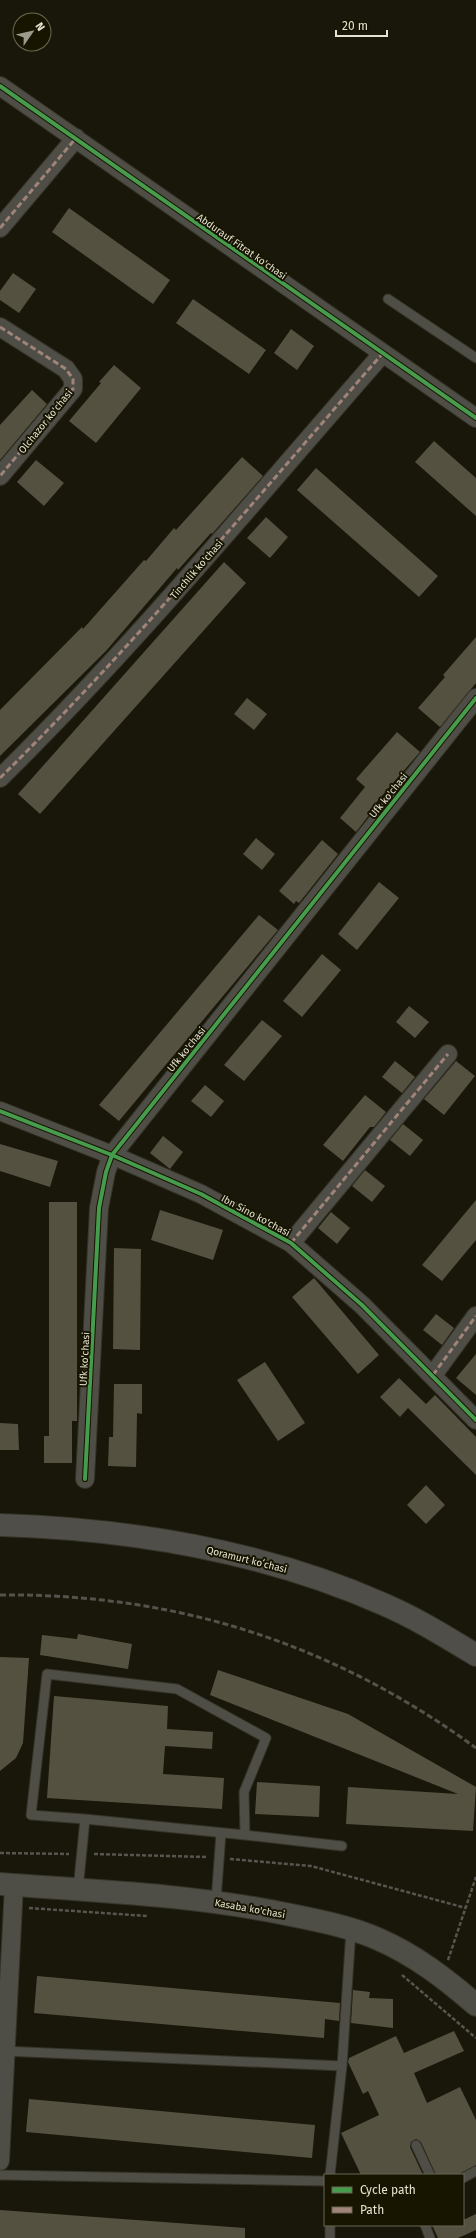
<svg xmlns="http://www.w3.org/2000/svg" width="476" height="2238" font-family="'Fira Sans',sans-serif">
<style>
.building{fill:#545140}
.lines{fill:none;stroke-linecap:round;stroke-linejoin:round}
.service-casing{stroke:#343327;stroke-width:11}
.minor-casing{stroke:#343327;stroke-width:20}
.tertiary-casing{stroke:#343327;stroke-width:24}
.secondary-casing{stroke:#343327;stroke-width:24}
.path{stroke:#56554f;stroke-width:2.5;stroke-dasharray:4 2;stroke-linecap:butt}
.service{stroke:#4e4d46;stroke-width:9}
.minor{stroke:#4e4d46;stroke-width:18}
.tertiary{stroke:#4e4d46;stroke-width:22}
.secondary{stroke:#4f4e48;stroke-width:22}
.rail{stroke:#54534b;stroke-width:3;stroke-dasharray:6 3;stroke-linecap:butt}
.quiet{stroke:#a18479;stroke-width:3;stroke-dasharray:6 3;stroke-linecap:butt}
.cycleway-casing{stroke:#171400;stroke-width:6}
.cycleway{stroke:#469c4c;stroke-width:4}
.labels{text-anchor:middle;stroke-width:4;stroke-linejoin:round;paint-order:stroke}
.street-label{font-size:10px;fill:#e4e3d2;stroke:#171400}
</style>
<rect width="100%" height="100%" fill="#191709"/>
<path class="building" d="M69,208L170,280L153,304L52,232Z
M13,273L36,289L19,313L0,300V291Z
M193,299L266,350L249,374L176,323Z
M291,329L314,346L297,370L274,353Z
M114,365L141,388L96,443L69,421L101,383L99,382Z
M32,390L47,404L0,460V425Z
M434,441L476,478V516L415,462Z
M242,457L263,476L212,534L211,533L178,570L177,568L106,651L0,756V710L82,627L83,629L144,560L146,561L174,528L176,530Z
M36,460L64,483L44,506L17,482Z
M316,468L438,576L419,597L297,490Z
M266,517L288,537L270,558L247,538Z
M224,562L246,583L40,814L18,794Z
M476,637V683L440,727L418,708L445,677L443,675Z
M247,698L267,714L254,730L234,714Z
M397,732L420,752L367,813L369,815L356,832L340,818L365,787L356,779Z
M256,838L275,854L262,870L243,854Z
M322,840L338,854L299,903L296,901L294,904L279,891Z
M379,882L399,898L357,950L338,934Z
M259,915L278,930L119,1121L99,1105Z
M322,954L341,970L302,1017L283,1001Z
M409,1006L429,1022L415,1038L396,1022Z
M262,1020L282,1036L244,1081L224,1065Z
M395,1061L415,1077L402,1093L382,1077Z
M456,1061L475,1076L444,1115L424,1099Z
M205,1085L224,1101L211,1117L191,1101Z
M365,1095L386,1112L374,1127H370L343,1161L323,1145Z
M403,1124L423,1140L410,1156L390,1140Z
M163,1136L183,1152L170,1169L150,1153Z
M0,1144L58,1161L50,1187L0,1171Z
M365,1170L385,1186L372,1202L352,1186Z
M476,1200V1240L442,1281L422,1265Z
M49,1202H77V1421H72V1463H44V1436H49Z
M160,1210L223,1230L213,1260L151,1240Z
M331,1212L350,1228L337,1244L318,1228Z
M114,1248L141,1249L140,1350L113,1349Z
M314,1278L379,1355L358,1374L292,1297Z
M436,1314L454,1328L442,1345L423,1330Z
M476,1354V1395L456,1378Z
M265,1362L305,1423L278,1441L237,1380Z
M399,1378L426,1404L435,1395L476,1437V1475L408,1408L400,1417L380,1397Z
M114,1384H142V1414L137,1413L136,1467L108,1466L109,1437H113Z
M0,1423L18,1424L19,1450H0Z
M426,1485L445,1505L426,1524L407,1505Z
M78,1634L132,1644L128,1669L40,1655L42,1635L77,1639Z
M0,1657L29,1658L23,1743L16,1758L0,1771Z
M218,1670L348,1714L476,1787L473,1831L346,1824L348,1787L458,1794L210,1695Z
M54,1696L168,1706L167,1729L213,1732L212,1749L165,1746L163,1774L224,1778L222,1809L47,1798Z
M257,1782L320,1786L319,1817L255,1814Z
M37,1976L340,2003L339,2021L325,2019L324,2038L34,2013Z
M353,1990L370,1992L369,1998L393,1999V2028L351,2023Z
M454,2031L464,2051L414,2073L427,2103L460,2087L476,2120V2165L458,2175H436L421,2142L416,2139L411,2142L410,2147L423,2175H361L341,2133L379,2115L368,2091L363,2094L348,2062L349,2058L396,2036L404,2053Z
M29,2099L315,2125L312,2158L26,2132Z
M0,2210L245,2228V2238H0Z
M476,2214V2230L458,2238H438L432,2225H463V2220Z"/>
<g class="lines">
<defs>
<path id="service" d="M388,299L476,358
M245,1835L342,1846
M78,1890L85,1819L31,1815L47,1674L177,1689L266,1738L244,1792L245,1835L85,1819
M216,1901L221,1833
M4,2051L342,2066
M416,2145L430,2175
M0,2175L325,2181
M330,2175L342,2066L351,1930
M463,2178L476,2171
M330,2225V2238
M425,2225L430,2238"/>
<path id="minor" d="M0,86L476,418
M0,228L76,138
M0,327L66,369L73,379V389L0,476
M0,778C136,644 257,497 383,353
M0,1111L112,1155L201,1194L291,1243L362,1305L476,1420
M291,1243L448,1054
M433,1375L476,1316
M85,1479L99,1208L106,1172L112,1155L476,698
M0,2161L14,1885"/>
<path id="tertiary" d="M0,1884C97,1891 196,1895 291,1915C320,1921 351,1927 378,1939C415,1955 446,1979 476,2005"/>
<path id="secondary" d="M0,1525C131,1529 263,1551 383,1604C416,1618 446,1637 476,1655"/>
</defs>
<use href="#service" class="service-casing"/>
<use href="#minor" class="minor-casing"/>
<use href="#tertiary" class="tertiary-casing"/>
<use href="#secondary" class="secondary-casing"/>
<path class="path" d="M0,1853L69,1854
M94,1854L207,1857
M230,1859L311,1866L466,1908
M29,1908L147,1916
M448,1960L476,1877
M402,1975L476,2038"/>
<use href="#service" class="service"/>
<use href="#minor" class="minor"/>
<use href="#tertiary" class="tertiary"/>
<use href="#secondary" class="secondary"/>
<path class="rail" d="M0,1595C176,1593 334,1644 476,1748"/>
<path class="quiet" d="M0,228L76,138
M0,327L66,369L73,379V389L0,476
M0,778C136,644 257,497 383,353
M291,1243L448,1054
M433,1375L476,1316"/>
<defs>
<path id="cycleway" d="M0,86L476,418
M0,1111L112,1155L201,1194L291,1243L362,1305L476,1420
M85,1479L99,1208L106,1172L112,1155L476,698"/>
</defs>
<use href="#cycleway" class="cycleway-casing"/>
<use href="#cycleway" class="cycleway"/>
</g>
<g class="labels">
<g class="street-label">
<text transform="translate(242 246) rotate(35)" y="4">Abdurauf Fitrat ko'chasi</text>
<text transform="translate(45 421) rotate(-51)" y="4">Olchazor ko'chasi</text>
<text transform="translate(196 569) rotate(-49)" y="4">Tinchlik ko'chasi</text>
<text transform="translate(388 795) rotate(-51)" y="4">Ufk ko'chasi</text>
<text transform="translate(186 1049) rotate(-51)" y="4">Ufk ko'chasi</text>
<text transform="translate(256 1215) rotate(28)" y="4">Ibn Sino ko'chasi</text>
<text transform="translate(84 1359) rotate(-87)" y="4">Ufk ko'chasi</text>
<text transform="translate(247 1559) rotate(14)" y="4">Qoramurt koʻchasi</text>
<text transform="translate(250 1908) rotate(10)" y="4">Kasaba ko'chasi</text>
</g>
</g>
<rect x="324" y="2174" width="140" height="52" fill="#171400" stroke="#696754"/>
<rect x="332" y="2187" width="20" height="6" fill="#469c4c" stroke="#696754"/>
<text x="360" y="2194" font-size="12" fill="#e4e3d2">Cycle path</text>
<rect x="332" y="2207" width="20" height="6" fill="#a18479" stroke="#696754"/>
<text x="360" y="2214" font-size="12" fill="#e4e3d2">Path</text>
<g transform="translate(32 32) rotate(56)"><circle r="19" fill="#171400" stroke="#696754"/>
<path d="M0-3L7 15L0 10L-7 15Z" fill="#9d9c8c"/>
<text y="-6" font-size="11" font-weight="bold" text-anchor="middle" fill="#e4e3d2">N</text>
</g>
<path d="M336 30v6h51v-6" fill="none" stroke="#e4e3d2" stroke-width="2"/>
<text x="342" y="30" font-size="12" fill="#e4e3d2" stroke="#171400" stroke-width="3" paint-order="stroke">20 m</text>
</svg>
